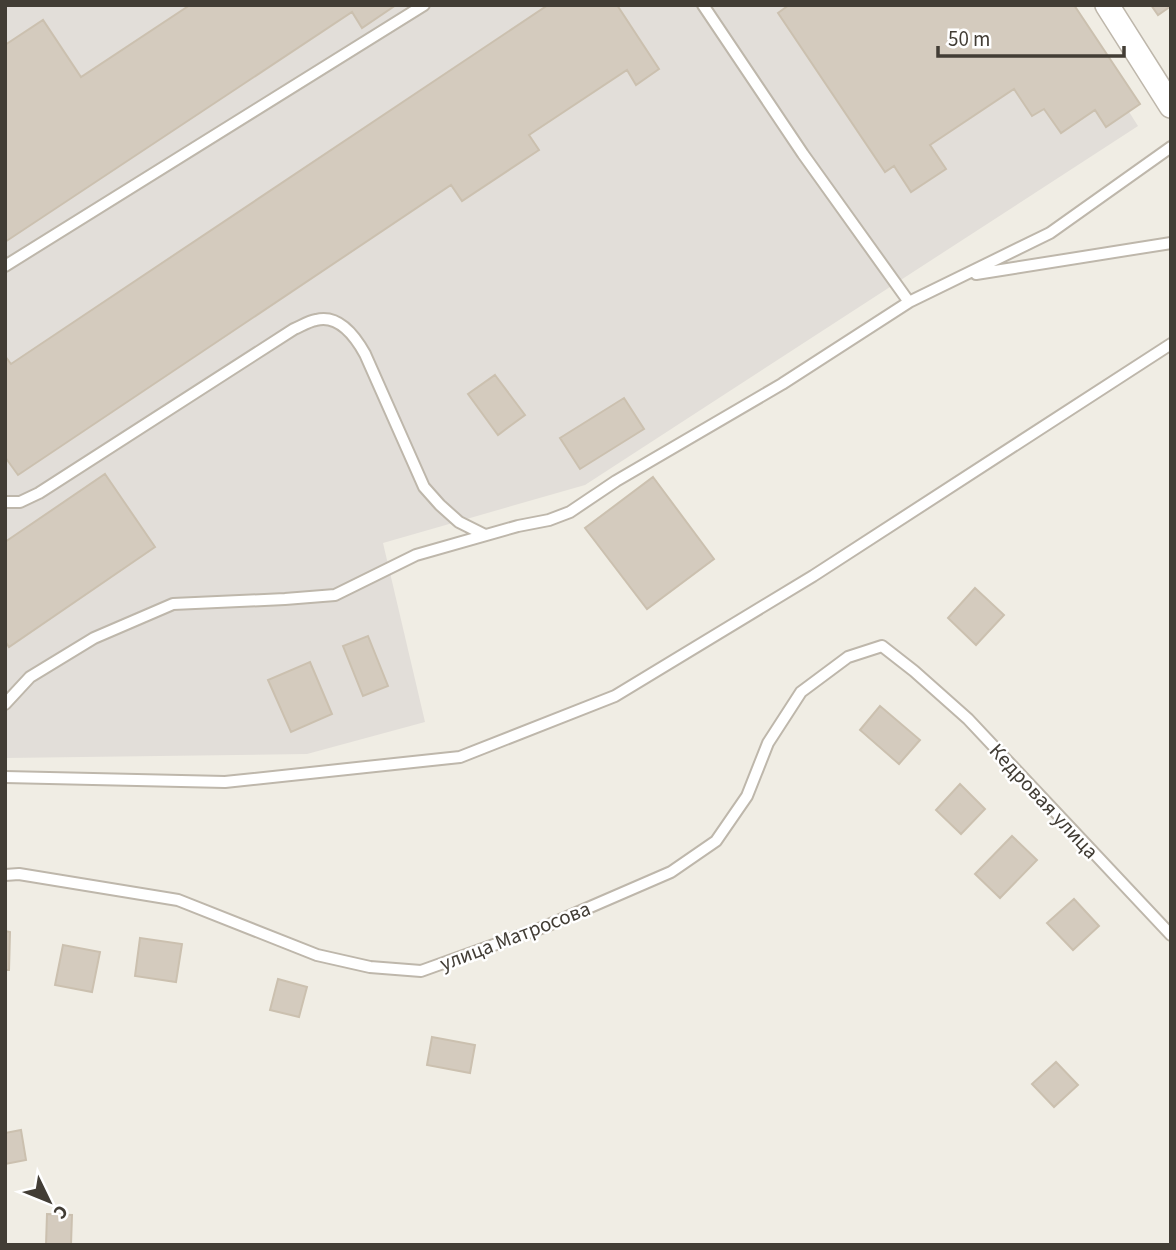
<svg xmlns="http://www.w3.org/2000/svg" width="1176" height="1250" font-family="'Source Sans 3',sans-serif">
<style>
.industrial{fill:#e2ded9}
.building{fill:#d4cbbe;stroke:#cbc0af;stroke-width:2}
.lines{fill:none;stroke-linecap:round;stroke-linejoin:round}
.service-casing{stroke:#beb7ab;stroke-width:14}
.minor-casing{stroke:#beb7ab;stroke-width:26}
.service{stroke:#fff;stroke-width:10}
.minor{stroke:#fff;stroke-width:23}
.labels{text-anchor:middle;stroke-width:5;stroke-linejoin:round;paint-order:stroke}
.street-label{font-size:21px;fill:#423d35;stroke:#fff}
</style>
<rect width="100%" height="100%" fill="#f0ede4"/>
<path class="industrial" d="M5,5H1061L1138,126L585,485L383,543L425,722L307,754L5,758Z"/>
<path class="building" d="M190,5H396L362,28L352,12L5,242V45L43,20L81,77Z
M548,5H617L659,69L636,85L627,70L529,135L539,150L462,201L451,185L18,475L5,457V356L11,364Z
M789,5H1074L1140,104L1106,127L1095,110L1061,133L1044,109L1032,116L1014,89L930,145L946,169L911,192L894,166L885,172L778,13Z
M1151,5H1171V6L1158,15Z
M495,375L525,415L498,435L468,394Z
M624,398L644,429L580,469L560,438Z
M105,474L155,547L9,647L5,641V542Z
M653,477L714,559L647,609L585,528Z
M975,588L1004,615L976,645L948,618Z
M368,636L388,686L363,696L343,646Z
M310,662L332,714L291,732L268,680Z
M880,706L920,740L899,764L860,730Z
M960,784L985,809L961,834L936,810Z
M1012,836L1037,860L1000,898L975,874Z
M1074,899L1099,926L1073,950L1047,923Z
M5,931L10,932L9,970H5Z
M140,938L182,944L176,982L135,976Z
M63,945L100,952L92,992L55,985Z
M278,979L307,987L299,1017L270,1010Z
M432,1037L475,1045L470,1073L427,1065Z
M1056,1062L1078,1085L1054,1107L1032,1084Z
M21,1130L26,1160L5,1164V1133Z
M47,1214L72,1215L71,1245H46Z"/>
<g class="lines">
<defs>
<path id="service" d="M703,5L803,154L909,302
M5,266L424,5
M976,274L1171,243
M5,502H20L39,493L294,329C301,326 309,321 316,320C339,314 355,336 365,354L424,487L440,505L459,522L485,535
M5,704L30,677L94,638L173,604L285,599L335,595L416,555L518,526L549,520L570,512L616,481L782,384L909,302L1050,233L1171,147
M5,777L225,782L460,757L615,696L813,576L1171,344
M5,875L19,874L178,900L317,955L370,967L421,971L544,927L671,872L716,841L747,796L768,743L801,692L848,657L882,646L914,671L968,719L1171,935"/>
<path id="minor" d="M1107,5L1171,106"/>
</defs>
<use href="#service" class="service-casing"/>
<use href="#minor" class="minor-casing"/>
<use href="#service" class="service"/>
<use href="#minor" class="minor"/>
</g>
<g class="labels">
<g class="street-label">
<text transform="translate(1044 801) rotate(47)" y="7">Кедровая улица</text>
<text transform="translate(515 936) rotate(-21)" y="7">улица Матросова</text>
</g>
</g>
<rect width="1176" height="1250" fill="none" stroke="#423d35" stroke-width="14"/>
<g transform="translate(49 1201) rotate(133)" stroke="#ffffff" stroke-width="5" paint-order="stroke">
<path d="M0-5L12 26L0 18L-12 26Z" fill="#423d35"/>
<text y="-10" font-size="19" font-weight="bold" text-anchor="middle" fill="#423d35">С</text>
</g>
<path d="M938 46v10h186v-10" fill="none" stroke="#423d35" stroke-width="3.5"/>
<text x="948" y="46" font-size="21" fill="#423d35" stroke="#ffffff" stroke-width="5" paint-order="stroke">50 m</text>
</svg>
